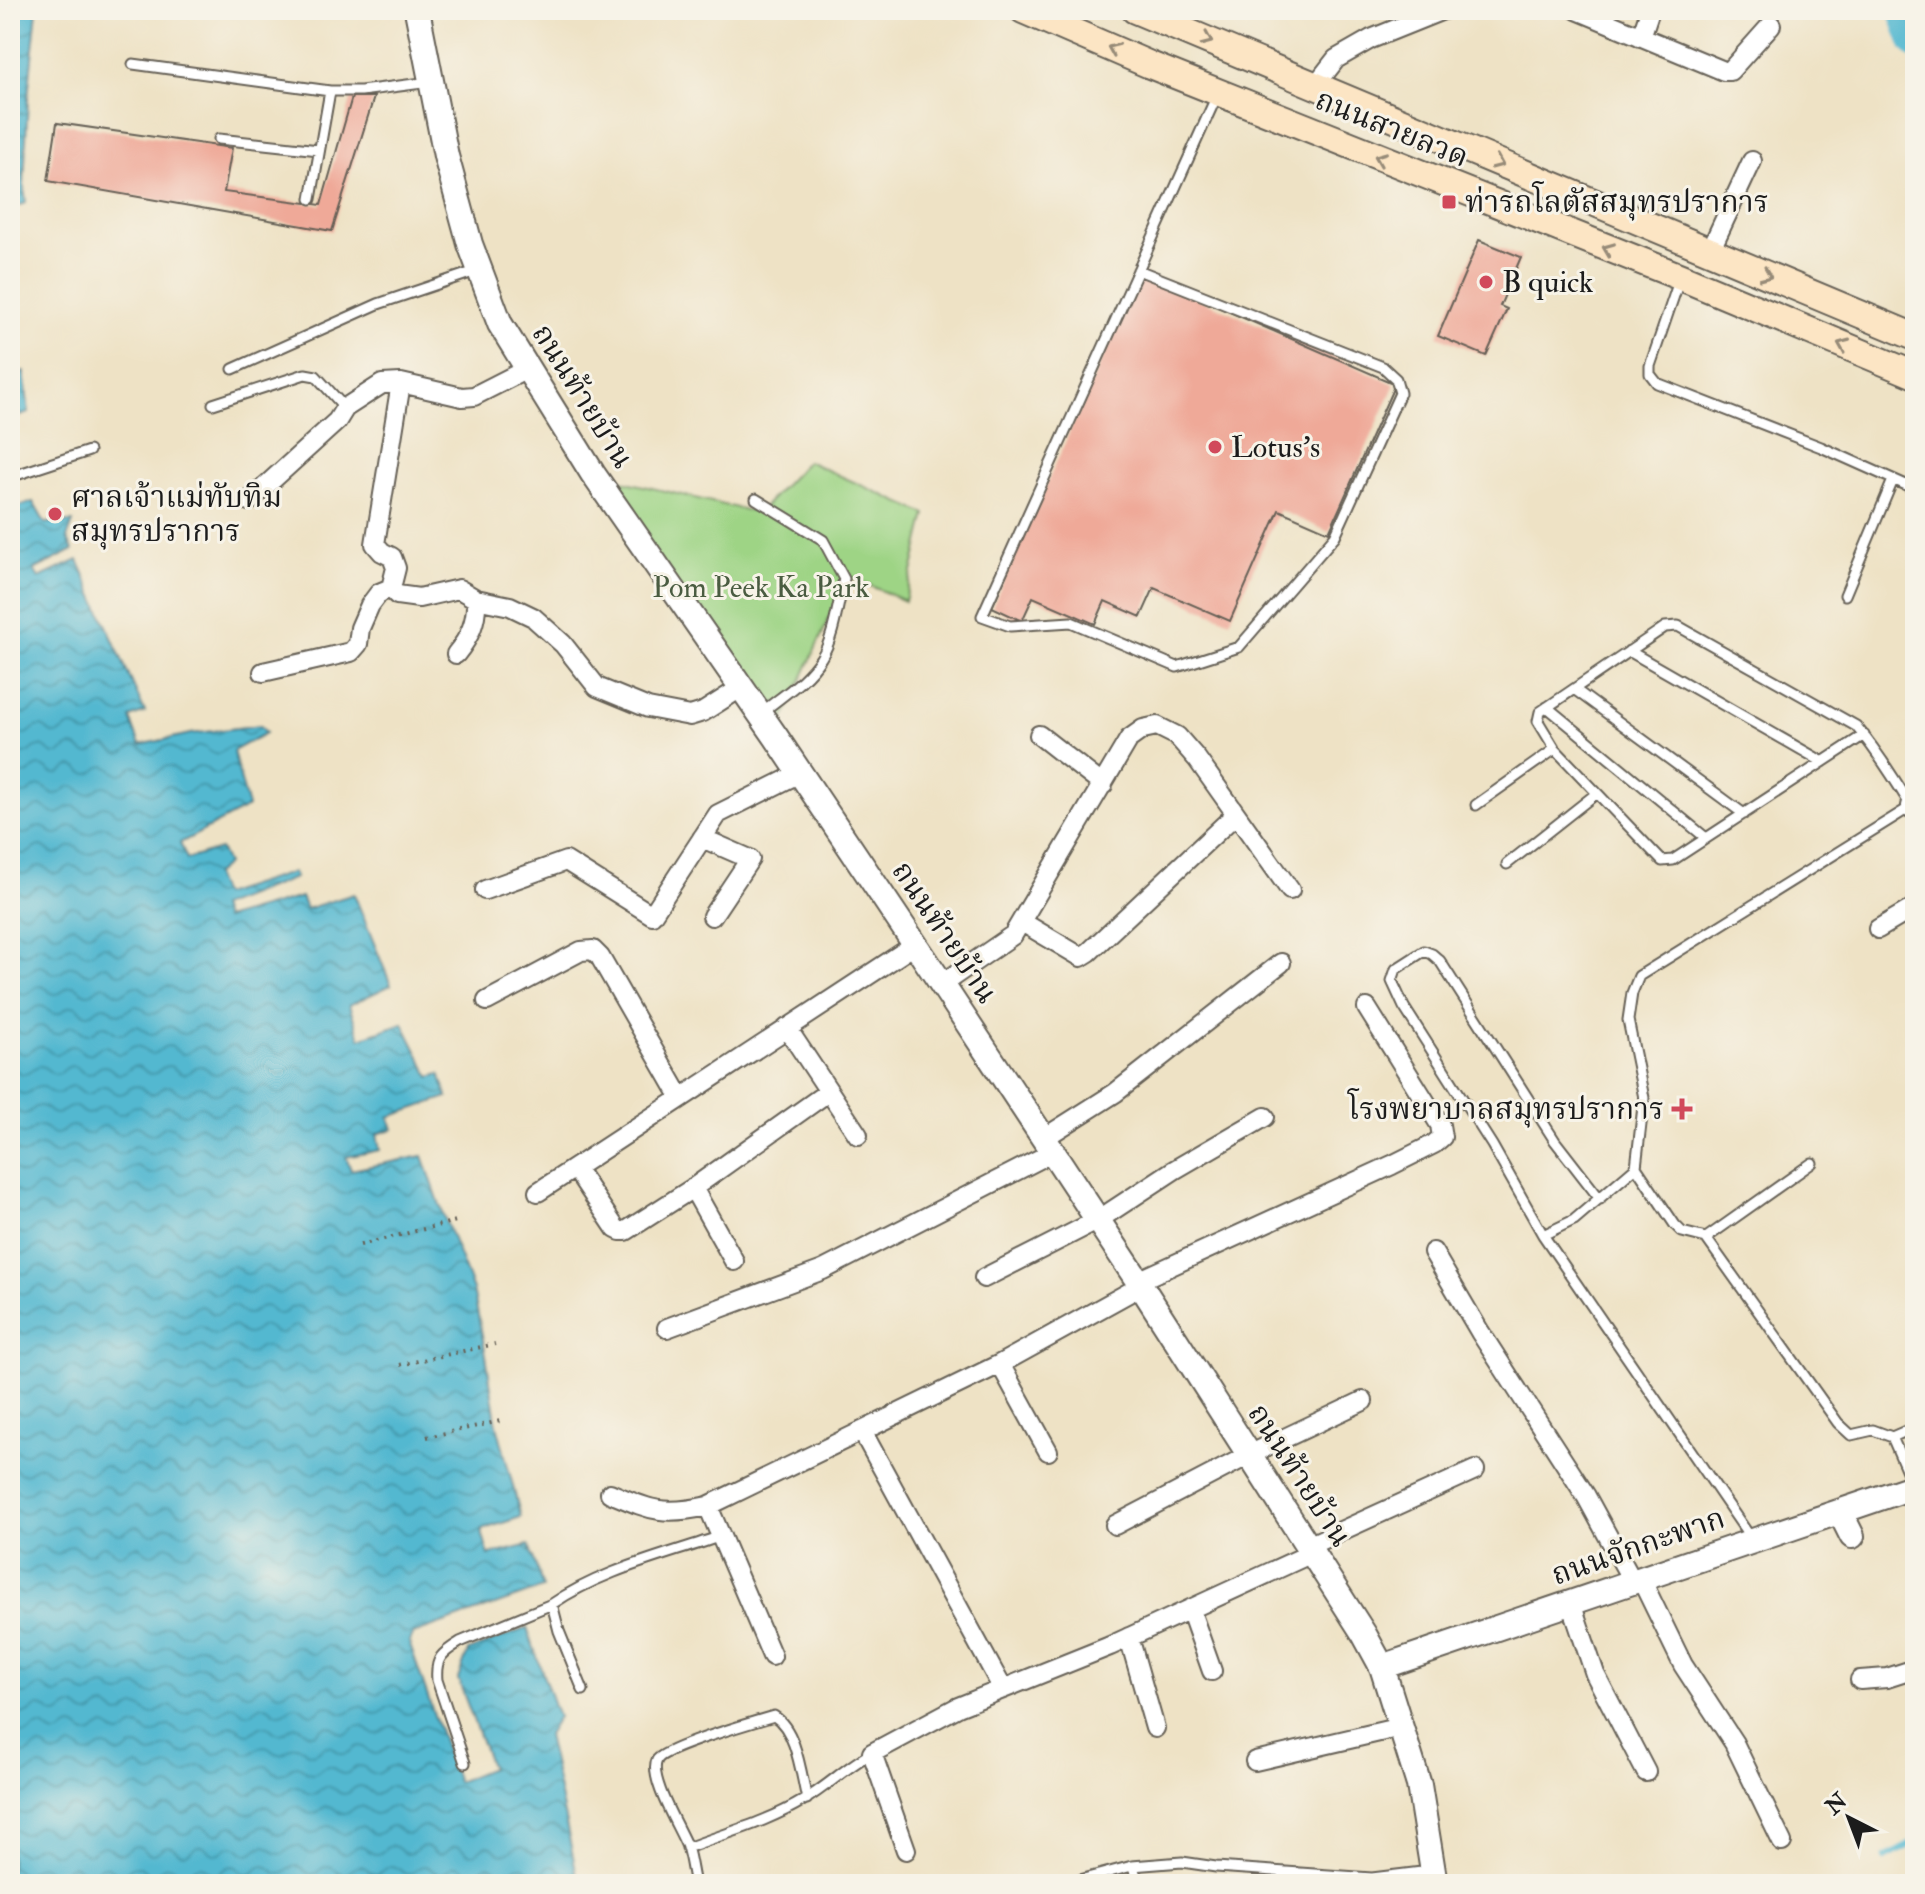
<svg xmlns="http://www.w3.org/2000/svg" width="1925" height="1894" font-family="'IM FELL Double Pica','Noto Serif Thai',serif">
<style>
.green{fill:#9ed485;stroke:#5d7850;stroke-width:2}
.water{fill:url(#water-waves);stroke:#376a76;stroke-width:2}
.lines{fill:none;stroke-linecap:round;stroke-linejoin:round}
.stream{stroke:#52b8d0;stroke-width:6}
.canal{stroke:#52b8d0;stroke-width:22}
.building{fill:#efa998}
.service-casing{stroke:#666157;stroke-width:13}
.minor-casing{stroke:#666157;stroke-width:22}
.tertiary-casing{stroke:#666157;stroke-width:28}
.secondary-casing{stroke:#666157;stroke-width:30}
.path{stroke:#666157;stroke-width:4;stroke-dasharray:2 6;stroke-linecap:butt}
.service{stroke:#fff;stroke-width:9}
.minor{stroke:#fff;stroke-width:18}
.tertiary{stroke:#fff;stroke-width:24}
.secondary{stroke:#fce5c4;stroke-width:26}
.oneway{stroke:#978b78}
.poi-dot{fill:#d1495b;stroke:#f7f3e8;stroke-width:3}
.labels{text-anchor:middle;stroke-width:6;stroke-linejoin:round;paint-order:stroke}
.street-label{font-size:30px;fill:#1c1c1c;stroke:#f7f3e8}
.poi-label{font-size:30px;fill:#1c1c1c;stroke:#f7f3e8;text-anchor:start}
.park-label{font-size:30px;fill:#4a5c41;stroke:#f7f3e8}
</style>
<defs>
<pattern id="water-waves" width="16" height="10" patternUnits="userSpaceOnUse" patternTransform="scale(2)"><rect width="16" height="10" fill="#52b8d0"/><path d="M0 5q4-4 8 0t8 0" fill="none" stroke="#4395a8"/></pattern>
</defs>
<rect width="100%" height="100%" fill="#f7f3e8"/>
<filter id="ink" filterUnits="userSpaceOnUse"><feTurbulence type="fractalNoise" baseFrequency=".0125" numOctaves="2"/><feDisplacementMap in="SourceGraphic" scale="16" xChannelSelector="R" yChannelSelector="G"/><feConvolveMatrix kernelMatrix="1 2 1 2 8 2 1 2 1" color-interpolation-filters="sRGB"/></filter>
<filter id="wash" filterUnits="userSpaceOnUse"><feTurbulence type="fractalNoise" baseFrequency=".006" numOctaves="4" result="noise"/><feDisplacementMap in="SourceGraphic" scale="32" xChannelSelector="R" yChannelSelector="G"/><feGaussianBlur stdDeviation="1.8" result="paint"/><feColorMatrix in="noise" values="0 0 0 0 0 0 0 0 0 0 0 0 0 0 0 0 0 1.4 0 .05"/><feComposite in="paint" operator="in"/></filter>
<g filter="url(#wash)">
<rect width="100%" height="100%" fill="#eee2c5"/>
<path class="green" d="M807,461L926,514L905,601L848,576L776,737L593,474L758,513Z"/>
<path class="water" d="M10,10H37L28,97L24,185L26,203L10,209Z
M24,371L29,413L10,419V372Z
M33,502L45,523L73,522L67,538L73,550L34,570L39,578L78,560L145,712L130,718L140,745L190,734L260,725L266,733L233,751L248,807L180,843L187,859L220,849L227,864L214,875L222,895L293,872L295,878L220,907L224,919L301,897L306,909L354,894L391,985L349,1005L360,1038L403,1023L430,1077L440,1074L448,1097L389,1117L393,1129L377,1134L380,1150L346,1157L351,1170L423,1156L443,1214L473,1290L486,1355L496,1421L521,1517L481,1530L489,1555L529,1545L543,1588L413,1634L409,1642L457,1782L491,1768L458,1679L468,1651L527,1628L558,1717L547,1735L579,1884H10V509Z"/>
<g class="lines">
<path class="stream" d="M1885,1858L1915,1842"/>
<path class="canal" d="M1898,10L1911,44L1915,48"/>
</g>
<g id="blocks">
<path class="building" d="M352,97H374L332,231L48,181L57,123L232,148L224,192L321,205Z
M1479,240L1521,257L1500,306L1507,309L1486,356L1438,336Z
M1140,273L1395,384L1329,532L1279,510L1230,621L1154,588L1141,617L1105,601L1095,624L1033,597L1022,621L992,607Z"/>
</g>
</g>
<g filter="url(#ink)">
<use href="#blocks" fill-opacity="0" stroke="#666157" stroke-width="2"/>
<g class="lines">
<defs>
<path id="service" d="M133,64L330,91H361L430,82
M219,139L319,150
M311,199L330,91
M1138,270L1383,367L1396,379L1400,393L1335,536L1239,647L1177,667L1071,622L1010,626L982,616L1218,93
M1679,281L1650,366V374L1657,383L1821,447L1915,489
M233,369L378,304L479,270
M213,404L305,374L316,376L345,408
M10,477L89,451
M756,499L823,540L844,579C838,603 834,638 821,658C807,681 780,697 760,714
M1845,595L1893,480
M1629,651L1823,762
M1574,689L1744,814
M1547,707L1706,838
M1864,735L1673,860L1662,861L1555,749L1538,721L1540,712L1665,627L1678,626L1856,726C1877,751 1894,778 1911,806
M1476,805L1555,749
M1507,864L1597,793
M1636,1167L1675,1225L1682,1232L1706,1238L1838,1423L1851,1435L1873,1430L1892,1437L1913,1485
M1600,1199L1555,1141L1440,961L1432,954L1424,951L1396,969L1392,981L1404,1007L1492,1145L1543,1235L1753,1541
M1543,1235L1574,1220L1636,1167L1644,1098L1628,1020L1632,993L1639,976L1912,806
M1706,1238L1812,1163
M1892,1437L1915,1427
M583,1690L559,1631L552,1604C602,1570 664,1556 721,1536
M465,1763L437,1680C435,1658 442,1653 460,1642L552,1604
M687,1848C726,1833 768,1822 804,1800C828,1786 847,1766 872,1753
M1132,1866L1140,1884
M695,1884C692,1872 691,1859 687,1847C680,1829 648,1778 657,1760C663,1748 757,1721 774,1716C797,1730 801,1775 807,1799
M1065,1884L1132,1866L1182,1862L1216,1867L1372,1878L1430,1871"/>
<path id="minor" d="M1577,10L1724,71H1730L1771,25
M1641,37L1650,10
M1315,86L1336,59L1371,39L1443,10
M1710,251L1752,161
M401,383L375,544L382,552L392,557L396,568L391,588L397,595L419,598L459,589L476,599C477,621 470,637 456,654
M249,501L337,421L345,408L382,384L401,383L462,397L474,396L527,369
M476,599L510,606L533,617L563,644L597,687L648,708L690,716L703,712L742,687
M263,672L351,652L358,644L360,628L370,605L379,593L391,588
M1039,735L1103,785
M1911,806L1915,811
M702,838L750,859L712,916
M485,890L566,861L652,915L718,814L800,773
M1022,922L1081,957L1089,952L1236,814
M1878,929L1915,907
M942,984L1013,935L1129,739L1143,729L1157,726L1177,736L1197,759L1290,890
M487,1001L581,951L593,950L600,957L681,1098
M787,1028L858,1135
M1044,1138L1115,1093L1281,963
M575,1168L616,1229L620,1231H626L693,1188L828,1092
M693,1188L734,1261
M538,1192L916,944
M1433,1252L1480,1332L1586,1496L1633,1582
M984,1278L1098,1220L1174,1170L1265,1117
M1138,1281L1392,1165L1434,1144L1442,1137L1440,1125L1367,1008
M667,1328L823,1270L1053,1152
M1000,1364L1048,1451
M862,1431L1003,1689
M610,1493C651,1510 662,1516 708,1506L1000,1364L1141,1286
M708,1506L772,1656
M1115,1525L1249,1455L1363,1401
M1308,1546L1475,1470
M1641,1579L1683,1665L1734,1743L1782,1842
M1571,1603L1595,1674L1646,1772
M1190,1609L1212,1671
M1129,1637L1155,1728
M1860,1680L1887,1678L1915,1669
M1255,1761L1401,1727
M906,1850L872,1753L958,1707L1110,1646L1312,1553"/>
<path id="tertiary" d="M417,10L446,156L470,244L500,324L593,474L776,737L947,992L1138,1281L1364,1634L1382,1667L1419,1785L1435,1884
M1840,1512L1852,1536
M1382,1667L1915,1486"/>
<path id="secondary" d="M1023,10L1150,65L1681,277L1915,375
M1135,10L1915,337"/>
</defs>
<use href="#service" class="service-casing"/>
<use href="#minor" class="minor-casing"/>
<use href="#tertiary" class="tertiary-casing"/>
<use href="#secondary" class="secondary-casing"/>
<path class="path" d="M360,1245L456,1221
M400,1365L495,1344
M427,1437L505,1420"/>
<use href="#service" class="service"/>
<use href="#minor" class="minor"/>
<use href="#tertiary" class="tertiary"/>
<use href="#secondary" class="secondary"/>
</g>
<defs><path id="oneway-chevron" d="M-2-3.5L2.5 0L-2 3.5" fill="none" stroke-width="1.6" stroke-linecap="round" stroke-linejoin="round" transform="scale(2)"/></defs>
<g class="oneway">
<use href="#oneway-chevron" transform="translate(1207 40) rotate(23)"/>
<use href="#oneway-chevron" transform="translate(1113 49) rotate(-157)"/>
<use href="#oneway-chevron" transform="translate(1380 158) rotate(-158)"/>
<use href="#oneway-chevron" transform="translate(1498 163) rotate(23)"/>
<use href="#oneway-chevron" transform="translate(1608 249) rotate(-158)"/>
<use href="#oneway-chevron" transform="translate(1766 275) rotate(23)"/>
<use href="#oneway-chevron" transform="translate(1843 345) rotate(-157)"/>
</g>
</g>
<g class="poi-dot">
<rect x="1441" y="194" width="16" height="16" rx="4"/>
<circle cx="1486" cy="282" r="8"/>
<circle cx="1215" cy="447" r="8"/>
<circle cx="55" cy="514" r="8"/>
<path d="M1678 1097h8v8h8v8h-8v8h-8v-8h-8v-8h8z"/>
</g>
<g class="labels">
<g class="street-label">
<text transform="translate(1392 128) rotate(22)" y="10">ถนนสายลวด</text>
<text transform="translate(583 396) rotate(58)" y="10">ถนนท้ายบ้าน</text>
<text transform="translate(945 932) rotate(56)" y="10">ถนนท้ายบ้าน</text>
<text transform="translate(1300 1475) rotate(57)" y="10">ถนนท้ายบ้าน</text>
<text transform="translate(1638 1546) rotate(-19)" y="10">ถนนจักกะพาก</text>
</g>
<g class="poi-label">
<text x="1465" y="212">ท่ารถโลตัสสมุทรปราการ</text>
<text x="1502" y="292">B quick</text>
<text x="1231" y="457">Lotus's</text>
<text x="71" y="507">ศาลเจ้าแม่ทับทิม<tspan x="71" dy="34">สมุทรปราการ</tspan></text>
<text x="1664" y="1119" text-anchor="end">โรงพยาบาลสมุทรปราการ</text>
</g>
<g class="park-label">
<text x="761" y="597">Pom Peek Ka Park</text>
</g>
</g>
<rect width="1925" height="1894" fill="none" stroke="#f7f3e8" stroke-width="40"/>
<g transform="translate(1849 1818) rotate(318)" stroke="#f7f3e8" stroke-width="6" paint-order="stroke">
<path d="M0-6L14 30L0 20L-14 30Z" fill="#1c1c1c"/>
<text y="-12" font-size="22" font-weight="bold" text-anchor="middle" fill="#1c1c1c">N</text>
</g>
</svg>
